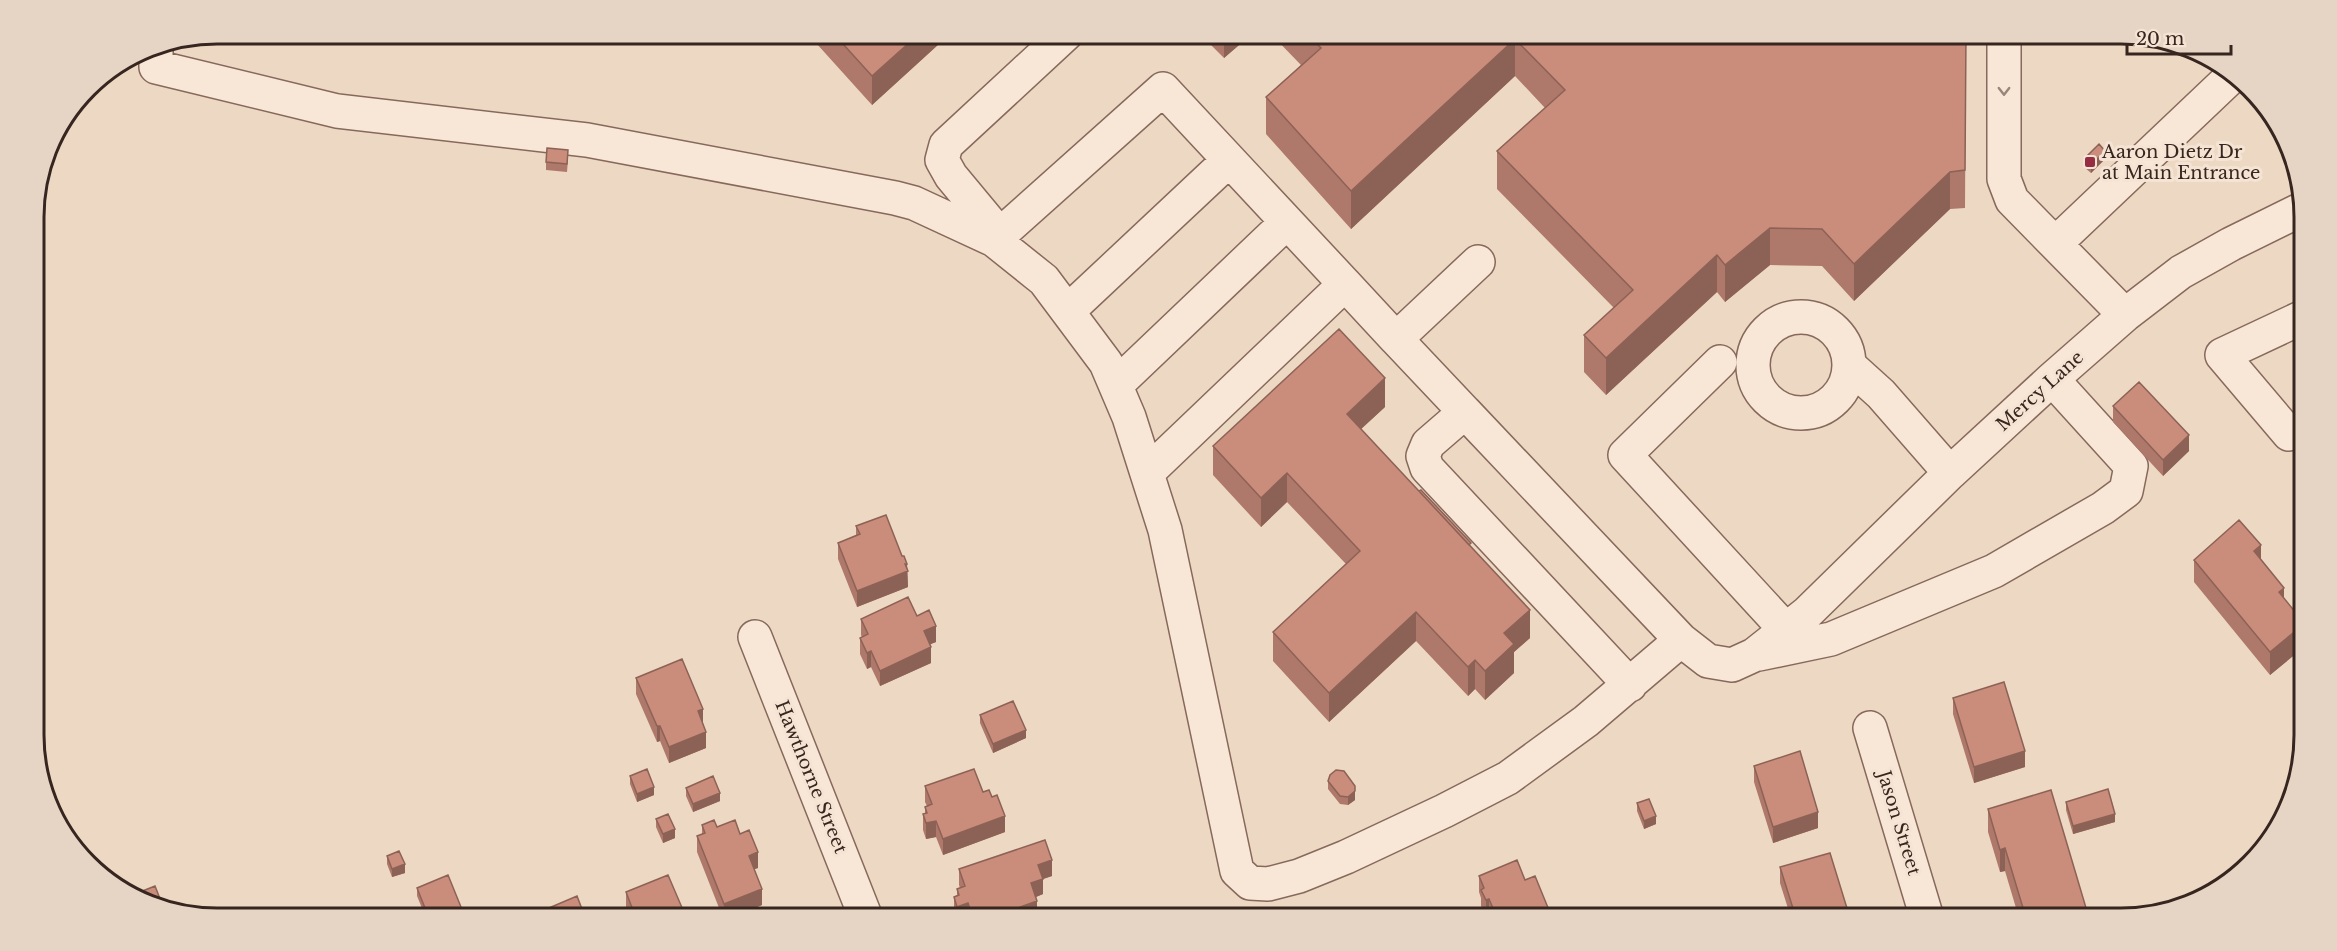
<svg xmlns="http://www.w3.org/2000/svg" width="2337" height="951" font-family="'Libre Baskerville',serif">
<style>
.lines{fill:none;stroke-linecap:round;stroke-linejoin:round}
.minor-casing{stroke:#87695b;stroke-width:36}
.minor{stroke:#f8e7d7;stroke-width:33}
.wall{fill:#ae786a}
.shaded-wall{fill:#8d6256}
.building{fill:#ca8c7b;stroke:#8d6256;stroke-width:1.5}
.oneway{stroke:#98867b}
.poi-dot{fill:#952c42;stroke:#f5e4d3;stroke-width:2}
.labels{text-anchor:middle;stroke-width:6;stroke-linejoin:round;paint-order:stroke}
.poi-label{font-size:18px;fill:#37261f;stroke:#f5e4d3;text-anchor:start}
.street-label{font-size:18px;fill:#37261f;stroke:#f5e4d3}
.rim{fill:none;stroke:#37261f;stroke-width:3}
</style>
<rect width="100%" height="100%" fill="#edd8c4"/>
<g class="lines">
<defs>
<path id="minor" d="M2004,33V179L2012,200L2125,315
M156,45V67L337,111L587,140L895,198L914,203L994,240L1044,280L1106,363L1129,417L1165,530L1237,871L1250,883L1268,884L1299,876L1346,857L1444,811L1508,778L1586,721L1681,640L1708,661L1732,665L1754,655L1807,613L1950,473L2052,379L2125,315L2181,272L2231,244L2302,209
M1000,235L951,176L942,160L946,145L1067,33
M994,240L1163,89L1345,284
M2056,243L2231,77
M1068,311L1229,160
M2303,317L2222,355L2289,434L2303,427
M1753 365a48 48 0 1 1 96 0a48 48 0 1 1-96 0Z
M1396,339L1465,412
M1720,362L1625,455L1786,630
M1850,366L1881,394L1950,473
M1116,385L1287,222
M1147,473L1345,284L1396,339L1478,262
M755,637L866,918
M1759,654L1831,639L1994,571L2103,508L2126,491L2131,466L2052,379
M1630,685L1427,468L1423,456L1428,444L1465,412L1681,640
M1870,728L1927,918"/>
</defs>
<use href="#minor" class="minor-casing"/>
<use href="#minor" class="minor"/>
</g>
<path class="wall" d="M807,33H951L872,105Z
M1199,33H1253L1224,58Z
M1270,33H1966L1965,208L1950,209L1854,301L1822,266L1770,265L1725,302L1717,292L1606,395L1584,372V335L1614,308L1497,189V151L1545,108L1515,76L1351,229L1266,134V97L1301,65Z
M568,159L567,172L546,170V162Z
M2084,159H2105L2091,173L2084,167Z
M2113,406L2189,451L2163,476L2113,422Z
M1385,407L1361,429L1471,547L1530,638L1514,652V673L1485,700L1475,689L1468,696L1416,641L1329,722L1273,661V632L1346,564L1287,502L1261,527L1213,475V446Z
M856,526L902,556L907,564L908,587L857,607L838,559V543L856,535Z
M2194,560H2261L2284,599L2304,623V647L2270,675L2194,582Z
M917,616L936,642L930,644L931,663L880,686L871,667L867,669L860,654V638L862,637L861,635V619Z
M2304,671V696L2299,691V675Z
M636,678L703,723L706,748L669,763L660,741L657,742L636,694Z
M1953,698L2025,767L1974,783L1953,714Z
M980,715L1026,738L993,753L980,723Z
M1754,766L1818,828L1773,843L1754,782Z
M630,776L654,795L637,802L630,784Z
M1328,781L1355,800L1348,805L1340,804L1328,789Z
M925,786L983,792L1005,832L943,855L936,837L926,839L923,830V814H925V807L927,806L925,802Z
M686,788L720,801L693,812L686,796Z
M2066,802L2115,822L2073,834L2066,810Z
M1637,803L1656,824L1644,829L1637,811Z
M1988,809L2089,918H2019L2005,871L2000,872L1988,832Z
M656,819L675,838L663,843L656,827Z
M702,825L717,827L740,834L758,868L754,869L762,905L729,918H723L697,852V836L702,834Z
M387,856L405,873L392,877L387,864Z
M1780,867L1850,918H1791L1780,883Z
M959,869L1052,876L1043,879V894L1036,897L1037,917L1034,918H955L954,913V897L957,896V889L960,888L959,885Z
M1479,876L1525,880L1551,918H1491L1489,915L1486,916L1481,906V898L1479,892Z
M417,888L461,915L454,918H426L417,896Z
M626,892L683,918H629L626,908Z
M549,908L582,909L589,918H549Z"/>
<path class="shaded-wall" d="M920,33H951L872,105V76Z
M1224,33H1253L1224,58Z
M1515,39V76L1351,229V191Z
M2105,151V159L2091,173V165Z
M1950,172V209L1854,301V264Z
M1770,228V265L1725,302V265Z
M1717,255V292L1606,395V358Z
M1385,378V407L1347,442V414Z
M2189,435V451L2163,476V460Z
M1287,473V502L1261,527V498Z
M2261,545V568L2254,551Z
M905,564H907L908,587L857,607V591Z
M2284,588V610L2279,592Z
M1530,610V638L1514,652V673L1485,700V671L1504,633Z
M1416,612V641L1329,722V693Z
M2304,624V647L2270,675V652Z
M936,626V642L924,647V631Z
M931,647V663L880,686V671Z
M871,651V667L867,669V653Z
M1475,660V689L1468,696V667Z
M703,709V725L698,711Z
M657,726H660V741L657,742Z
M1026,730V738L993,753V744Z
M706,732V748L669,763V747Z
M2025,751V767L1974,783V767Z
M1355,786V800L1348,805V797Z
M654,787V795L637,802V794Z
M720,793V801L693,812V804Z
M1818,812V828L1773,843V827Z
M2115,814V822L2073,834V826Z
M1005,816V832L943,855V839Z
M1656,816V824L1644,829V821Z
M936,821V837L926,839V823Z
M675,829V838L663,843V834Z
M2005,848V871L2000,872V850Z
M758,852V868L749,871V856Z
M1052,860V876L1043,879V894L1031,899V883L1038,865Z
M405,864V873L392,877V869Z
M762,889V905L729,918H724V904Z
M1489,899V915L1486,916V900Z
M1037,901V917L1034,918H989Z
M968,903V918H957V907Z
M461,907V915L454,918H433Z
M683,910V918H669V916Z"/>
<path class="building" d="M833,33H920L872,76Z
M1306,33H1966L1965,170L1950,172L1854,264L1822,229L1770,228L1725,265L1717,255L1606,358L1584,335L1633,290L1497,151L1565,90L1515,39L1351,191L1266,97L1321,48Z
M2099,144L2105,151L2091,165L2084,159Z
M547,148L568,150L567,164L546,162Z
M1339,329L1385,378L1347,414L1530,610L1504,633L1514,644L1485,671L1475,660L1468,667L1416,612L1329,693L1273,632L1360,551L1287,473L1261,498L1213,446Z
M2139,382L2189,435L2163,460L2113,406Z
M1421,490L1471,543L1469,545L1419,491Z
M886,515L902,556H904L907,564H905L908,571L857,591L838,543L860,534L856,526Z
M2239,520L2261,545L2254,551L2284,588L2279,592L2304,623V624L2270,652L2194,560Z
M908,597L917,616L929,610L936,626L924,631L931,647L880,671L871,651L867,653L860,638L868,634L861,619Z
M682,659L703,709L698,711L706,732L669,747L660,726H657L636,678Z
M2304,671V680L2299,675Z
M2004,682L2025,751L1974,767L1953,698Z
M1013,701L1026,730L993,744L980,715Z
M1800,751L1818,812L1773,827L1754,766Z
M647,769L654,787L637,794L630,776Z
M974,769L983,792L989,790L992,797L997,795L1005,816L943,839L936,821L926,823L923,814L927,813L925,807L932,804L925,786Z
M1336,770L1344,771L1355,786V791L1348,797L1340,796L1328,781L1330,775Z
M713,776L720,793L693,804L686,788Z
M2108,789L2115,814L2073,826L2066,802Z
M2051,790L2089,918H2026L2005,848L2000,850L1988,809Z
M1649,799L1656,816L1644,821L1637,803Z
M668,814L675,829L663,834L656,819Z
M714,820L717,827L735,820L740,834L749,830L758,852L749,856L762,889L724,904L697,836L705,833L702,825Z
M1045,840L1052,860L1038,865L1043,879L1031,883L1037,901L989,918H973L968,903L957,907L954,897L959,895L957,889L965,886L959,869Z
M399,851L405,864L392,869L387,856Z
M1830,853L1850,918H1796L1780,867Z
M1517,860L1525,880L1535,876L1551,915L1544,918H1497L1489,899L1486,900L1481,890L1484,888L1479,876Z
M448,875L461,907L433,918H429L417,888Z
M668,875L683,910L669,916V918H636L626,892Z
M155,886L164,909L157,908L135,894Z
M577,896L582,909L585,908L589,918H553L549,908Z"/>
<defs><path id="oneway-chevron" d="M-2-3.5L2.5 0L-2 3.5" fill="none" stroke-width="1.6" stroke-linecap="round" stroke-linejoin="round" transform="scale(1.5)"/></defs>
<use class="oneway" href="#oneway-chevron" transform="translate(2004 91) rotate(90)"/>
<rect class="poi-dot" x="2084" y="156" width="12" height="12" rx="3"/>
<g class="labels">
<g class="poi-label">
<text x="2102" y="158">Aaron Dietz Dr<tspan x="2102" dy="21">at Main Entrance</tspan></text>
</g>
<g class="street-label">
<text transform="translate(2040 391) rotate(-42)" y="6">Mercy Lane</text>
<text transform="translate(811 777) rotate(68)" y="6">Hawthorne Street</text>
<text transform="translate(1899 823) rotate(73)" y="6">Jason Street</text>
</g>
</g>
<path d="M0 0H2337V951H0ZM217 44H2121A173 173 0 0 1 2294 217V735A173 173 0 0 1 2121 908H217A173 173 0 0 1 44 735V217A173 173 0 0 1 217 44Z" fill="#e6d5c5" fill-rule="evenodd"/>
<path class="rim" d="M217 44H2121A173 173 0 0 1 2294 217V735A173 173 0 0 1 2121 908H217A173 173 0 0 1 44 735V217A173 173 0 0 1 217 44Z"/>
<path d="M2127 45v9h104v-9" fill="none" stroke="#37261f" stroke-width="3"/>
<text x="2136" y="45" font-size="18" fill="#37261f" stroke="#f5e4d3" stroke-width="4.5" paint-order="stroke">20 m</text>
</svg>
